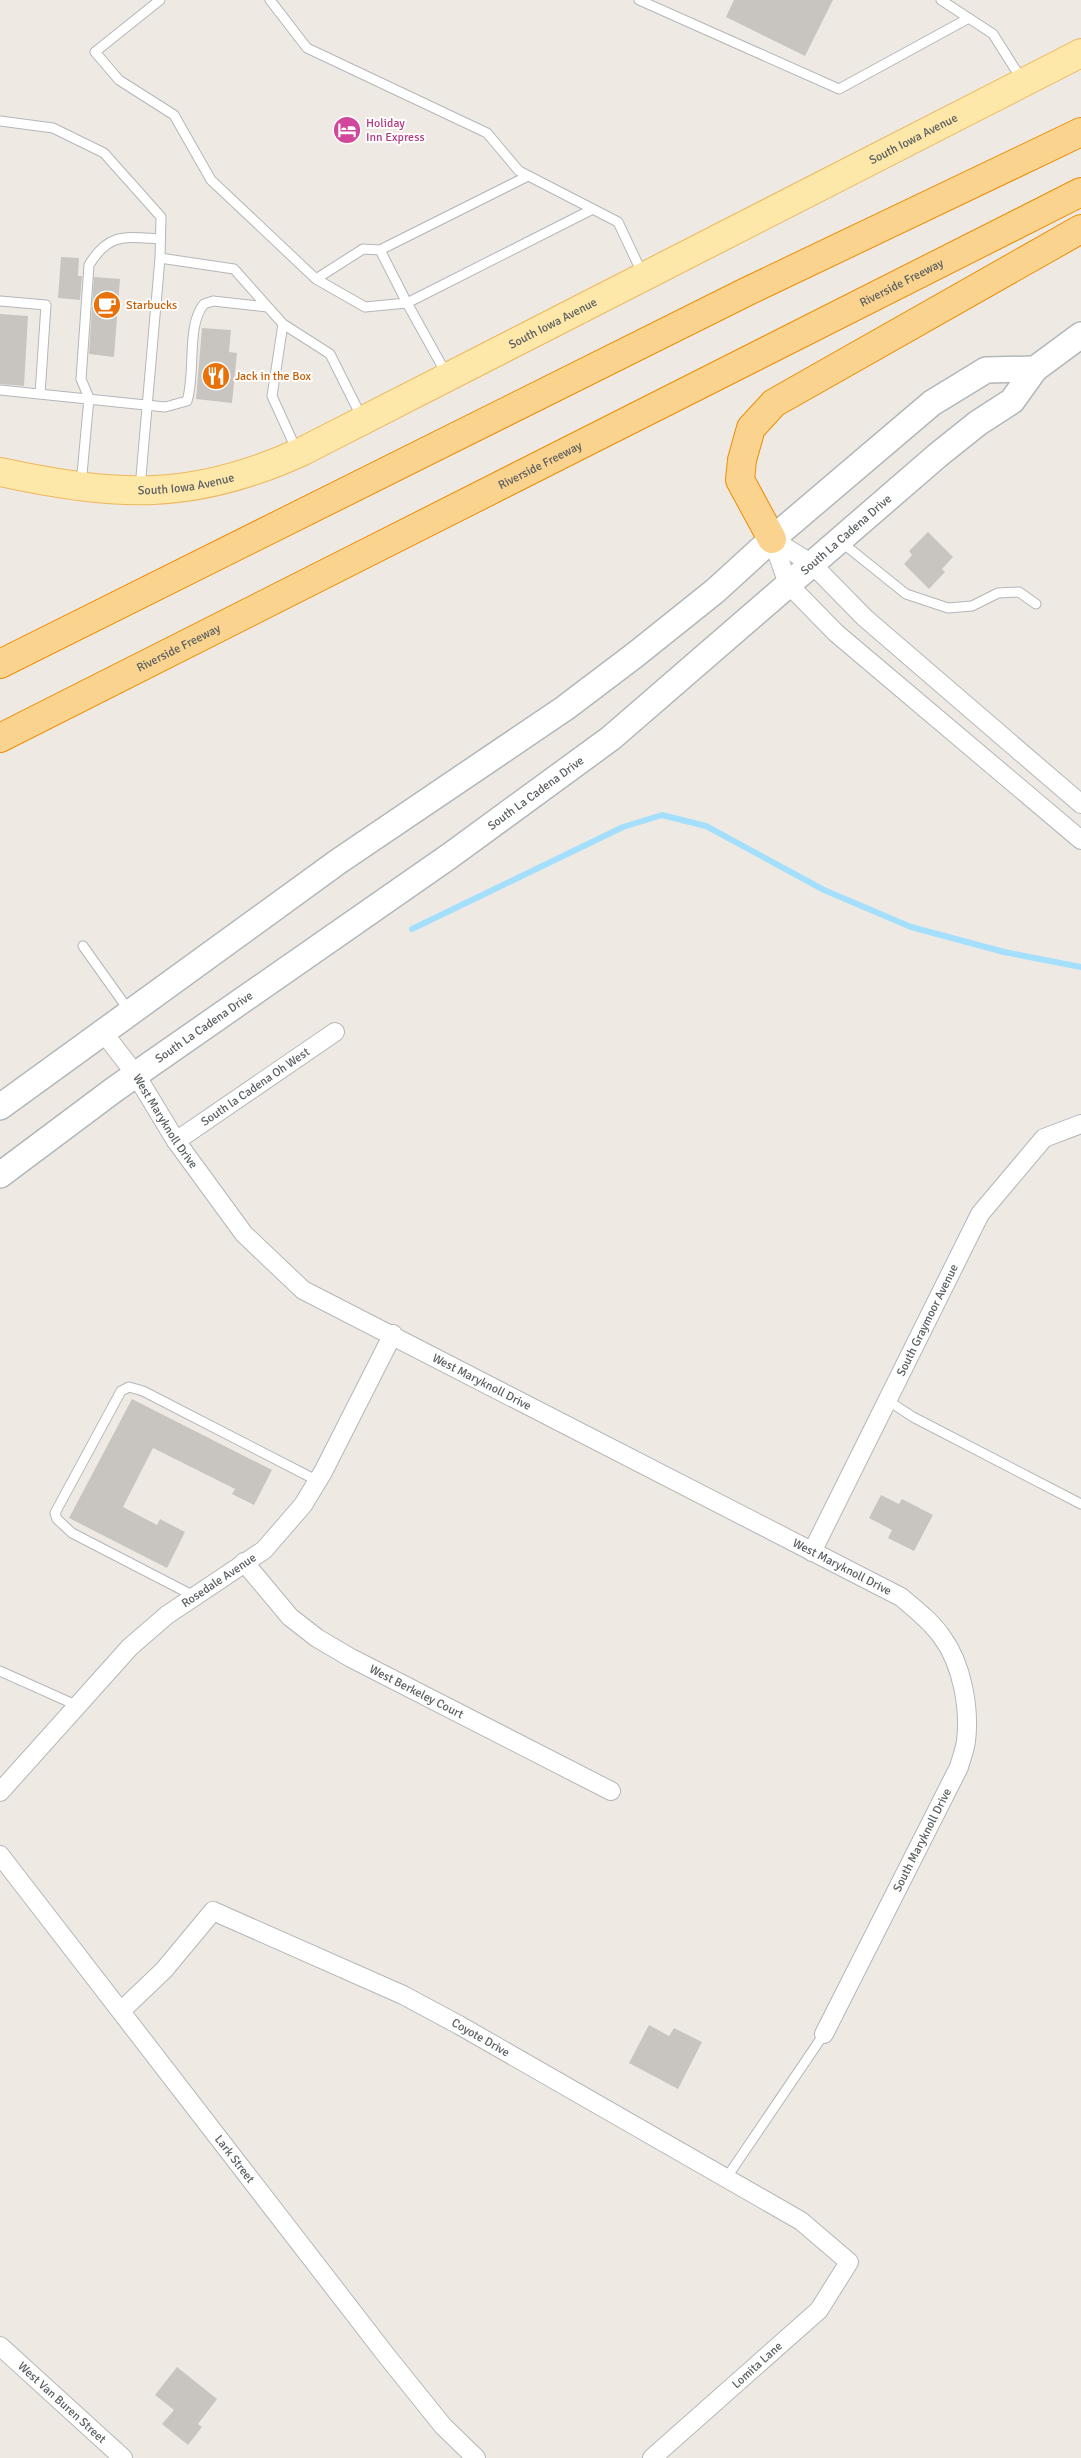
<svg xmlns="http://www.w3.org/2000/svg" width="1081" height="2458" font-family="Signika,sans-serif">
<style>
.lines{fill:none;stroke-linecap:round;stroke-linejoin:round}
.stream{stroke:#a4dffd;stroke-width:6}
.building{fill:#c8c5c0}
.service-casing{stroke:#b4b6ba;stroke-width:11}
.minor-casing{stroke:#b4b6ba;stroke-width:20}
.secondary-casing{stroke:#b2b7ba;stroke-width:28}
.primary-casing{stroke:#eeb75c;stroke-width:30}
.motorway-casing{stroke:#eb8d06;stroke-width:30}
.service{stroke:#fff;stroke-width:9}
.minor{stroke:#fff;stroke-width:18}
.secondary{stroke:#fff;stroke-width:25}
.primary{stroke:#fde7a9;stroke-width:28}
.motorway{stroke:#fad48e;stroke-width:28}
.labels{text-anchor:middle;stroke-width:4;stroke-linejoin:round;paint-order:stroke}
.hotel-label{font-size:12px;fill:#b23c85;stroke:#fff;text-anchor:start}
.street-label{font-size:12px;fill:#5b6063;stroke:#fff}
.food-label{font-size:12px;fill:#c56008;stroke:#fff;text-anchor:start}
</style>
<rect width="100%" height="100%" fill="#eeeae3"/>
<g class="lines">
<path class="stream" d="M412,929L623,827L662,815L706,826L824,890L911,927L1004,952L1081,967"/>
</g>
<path class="building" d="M734,0H833L805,56L726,17Z
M61,257L79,258L78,276H82L80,300L58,298Z
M94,277L120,279L114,357L89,354Z
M0,314L28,316L24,386L0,384Z
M202,328L231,330L229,352L237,353L232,403L196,399Z
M928,532L953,557L942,569L945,572L929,589L904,564L912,555L909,551Z
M132,1399L272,1470L254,1505L232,1494L235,1489L153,1448L123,1507L157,1525L160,1519L185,1532L167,1568L69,1518Z
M881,1495L899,1504L902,1499L933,1515L914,1551L888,1538L892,1530L869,1518Z
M649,2025L669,2036L674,2028L702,2042L678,2089L629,2063Z
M177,2367L217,2399L198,2424L202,2427L188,2445L162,2424L174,2410L155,2395Z"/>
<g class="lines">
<defs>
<path id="service" d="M160,0L95,52L119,80L174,115L211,180L316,279L365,307L407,303L447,375
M270,0L307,48L487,133L519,171L618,222L643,275
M639,0L839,89L969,18
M941,0L993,34L1022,80
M0,121L53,128L104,153L161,217L160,258
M528,176L380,250L407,303L593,209
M316,279L363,249L380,250
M0,301L46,305L40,394
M283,324L272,396L297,451
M0,390L165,407L187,401C196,373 186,325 204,304L213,301L267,307
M81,485L89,398L81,379L89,265C109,232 126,237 160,239
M140,488L160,258L234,269L283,324L330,354L362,418
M840,541L906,594L948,608L972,606L998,593L1019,592L1036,604
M83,946L130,1012
M887,1400L913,1417L1081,1504
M194,1596L72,1533L57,1519L55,1513L121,1391L129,1387L143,1391L318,1481
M0,1671L78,1706
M727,2177L824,2034"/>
<g id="minor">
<path d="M772,539L788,584L836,633L1081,840"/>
<path d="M772,539L812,564L865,618L1081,804"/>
<path id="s1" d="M103,1032L136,1075L176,1141L244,1234L303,1290L901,1597C915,1609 931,1621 942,1637C962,1664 970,1708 966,1741C965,1750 961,1759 959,1767L824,2034"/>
<path id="s2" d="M176,1141L335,1032"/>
<path id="s3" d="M812,1552L980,1214L1044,1138L1081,1124"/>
<path id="s4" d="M244,1562L290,1617L317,1638L351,1658L611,1791"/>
<path id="s5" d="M0,1792L130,1647L167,1615L264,1550L303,1505L323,1472L393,1334"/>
<path id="s6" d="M0,1855L386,2355L443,2426L476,2458"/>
<path id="s7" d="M122,2010L164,1970L213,1911L403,1995L459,2025L801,2221L849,2262L819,2310L652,2458"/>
<path id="s8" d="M0,2346L123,2458"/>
</g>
<g id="secondary">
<path d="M0,1107L339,861L565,708L635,655L715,591L772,539L932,403L986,370L1035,369"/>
<path id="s9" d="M0,1175L115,1089L451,855L611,738L938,455L978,423L1012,401L1035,369L1081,335"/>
</g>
<g id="primary">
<path id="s10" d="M0,472C117,497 192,502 303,451L1081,53"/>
</g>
<g id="motorway">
<path d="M772,539L740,480L742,460L751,428L774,403L1081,229"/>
<path d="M0,664L746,292L1081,132"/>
<path id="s11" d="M0,738L1081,192"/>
</g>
</defs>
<use href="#service" class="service-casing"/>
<use href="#minor" class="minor-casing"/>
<use href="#secondary" class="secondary-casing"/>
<use href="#primary" class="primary-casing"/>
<use href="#motorway" class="motorway-casing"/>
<use href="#service" class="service"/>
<use href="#minor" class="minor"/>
<use href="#secondary" class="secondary"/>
<use href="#primary" class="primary"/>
<use href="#motorway" class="motorway"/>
</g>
<defs>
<symbol id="hotel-disc" viewBox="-11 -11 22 22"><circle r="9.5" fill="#d1479c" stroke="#fff"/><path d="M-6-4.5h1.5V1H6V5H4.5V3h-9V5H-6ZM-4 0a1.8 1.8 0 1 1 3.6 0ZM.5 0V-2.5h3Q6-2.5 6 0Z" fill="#fff"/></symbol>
<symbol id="cafe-disc" viewBox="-11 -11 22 22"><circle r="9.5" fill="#e8710a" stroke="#fff"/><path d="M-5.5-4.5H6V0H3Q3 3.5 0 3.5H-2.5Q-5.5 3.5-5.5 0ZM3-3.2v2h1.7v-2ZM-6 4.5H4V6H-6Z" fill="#fff"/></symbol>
<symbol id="restaurant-disc" viewBox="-11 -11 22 22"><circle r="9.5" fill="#e8710a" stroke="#fff"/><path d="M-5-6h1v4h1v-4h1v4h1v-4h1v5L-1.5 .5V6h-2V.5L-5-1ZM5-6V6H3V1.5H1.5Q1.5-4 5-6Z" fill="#fff"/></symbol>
</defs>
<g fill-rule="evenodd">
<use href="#hotel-disc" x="331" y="114" width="32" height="32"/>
<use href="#cafe-disc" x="91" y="289" width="32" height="32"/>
<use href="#restaurant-disc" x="200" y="360" width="32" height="32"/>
</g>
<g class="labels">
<g class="hotel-label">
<text x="366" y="127">Holiday<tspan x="366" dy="14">Inn Express</tspan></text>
</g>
<g class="street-label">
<text dy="4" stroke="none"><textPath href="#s10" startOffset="996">South Iowa Avenue</textPath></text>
<text dy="4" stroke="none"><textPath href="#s11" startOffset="1010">Riverside Freeway</textPath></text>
<text dy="4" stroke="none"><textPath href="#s10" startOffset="591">South Iowa Avenue</textPath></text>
<text dy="4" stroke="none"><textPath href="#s11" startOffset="605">Riverside Freeway</textPath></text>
<text dy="4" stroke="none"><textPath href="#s10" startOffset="188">South Iowa Avenue</textPath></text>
<text dy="4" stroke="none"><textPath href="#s9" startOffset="1062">South La Cadena Drive</textPath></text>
<text dy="4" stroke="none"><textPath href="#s11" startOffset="200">Riverside Freeway</textPath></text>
<text dy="4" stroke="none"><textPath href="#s9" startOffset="658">South La Cadena Drive</textPath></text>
<text dy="4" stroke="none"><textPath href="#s9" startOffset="252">South La Cadena Drive</textPath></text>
<text dy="4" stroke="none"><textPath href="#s2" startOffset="96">South la Cadena Oh West</textPath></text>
<text dy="4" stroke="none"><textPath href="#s1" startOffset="109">West Maryknoll Drive</textPath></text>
<text dy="4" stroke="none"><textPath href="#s3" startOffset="259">South Graymoor Avenue</textPath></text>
<text dy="4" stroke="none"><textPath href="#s1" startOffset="529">West Maryknoll Drive</textPath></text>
<text dy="4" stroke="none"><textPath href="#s1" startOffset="934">West Maryknoll Drive</textPath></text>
<text dy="4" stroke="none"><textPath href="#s5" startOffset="306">Rosedale Avenue</textPath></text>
<text dy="4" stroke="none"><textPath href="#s4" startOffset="219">West Berkeley Court</textPath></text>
<text transform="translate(922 1840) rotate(-63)" y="4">South Maryknoll Drive</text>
<text dy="4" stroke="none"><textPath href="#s7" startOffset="431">Coyote Drive</textPath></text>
<text dy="4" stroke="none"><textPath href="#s6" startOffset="384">Lark Street</textPath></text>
<text transform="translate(757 2365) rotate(-42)" y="4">Lomita Lane</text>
<text dy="4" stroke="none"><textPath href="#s8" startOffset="84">West Van Buren Street</textPath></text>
</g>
<g class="food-label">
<text x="126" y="309">Starbucks</text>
<text x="235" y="380">Jack in the Box</text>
</g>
</g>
</svg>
